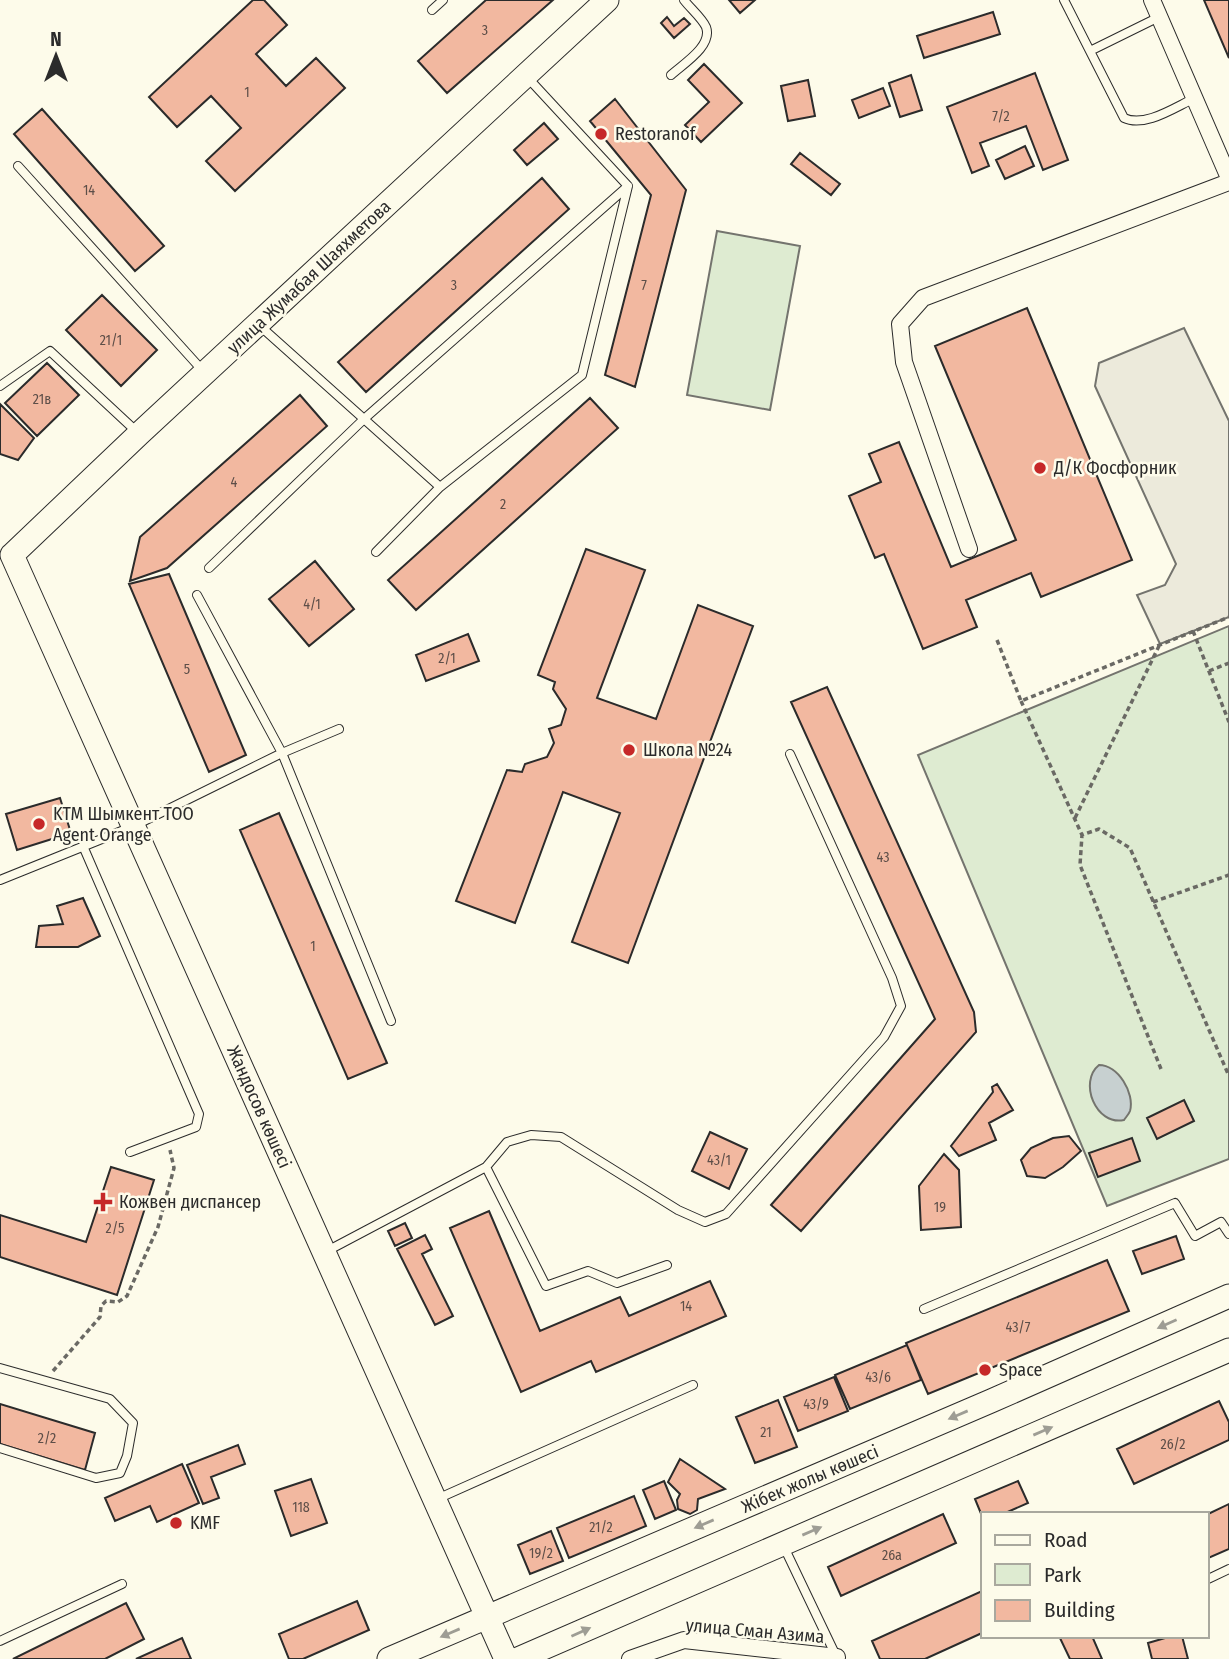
<svg xmlns="http://www.w3.org/2000/svg" width="1229" height="1659" font-family="'Fira Sans Condensed',sans-serif">
<style>
.green{fill:#deebd1;stroke:#74746e;stroke-width:2}
.parking{fill:#eceadb;stroke:#74746e;stroke-width:2}
.water{fill:#c7d0d0;stroke:#74746e;stroke-width:2}
.building{fill:#f2b8a0;stroke:#2b2b2b;stroke-width:2}
.lines{fill:none;stroke-linecap:round;stroke-linejoin:round}
.lane-casing{stroke:#2b2b2b;stroke-width:10}
.street-casing{stroke:#2b2b2b;stroke-width:18}
.secondary-casing{stroke:#2b2b2b;stroke-width:25}
.path{stroke:#6a6964;stroke-width:3.5;stroke-dasharray:5 3.5;stroke-linecap:butt}
.lane{stroke:#fdfbea;stroke-width:8}
.street{stroke:#fdfbea;stroke-width:16}
.secondary{stroke:#fdfbea;stroke-width:23}
.oneway{fill:#9e9d94}
.poi-dot{fill:#c62828;stroke:#fdfbea;stroke-width:2.5}
.labels{text-anchor:middle;stroke-width:5;stroke-linejoin:round;paint-order:stroke}
.number-label{font-size:14px;fill:#5d4e48}
.poi-label{font-size:18px;fill:#2b2b2b;stroke:#fdfbea;text-anchor:start}
.street-label{font-size:18px;fill:#2b2b2b;stroke:#fdfbea}
</style>
<rect width="100%" height="100%" fill="#fdfbea"/>
<path class="green" d="M717,231L800,246L770,410L687,395Z
M1229,626V1159L1107,1206L918,755Z"/>
<path class="parking" d="M1184,328L1229,421V617L1160,644L1137,595L1165,585L1176,564L1095,386L1099,363Z"/>
<path class="water" d="M1099,1065C1118,1065 1135,1093 1130,1111C1129,1114 1126,1117 1124,1120C1096,1126 1078,1082 1099,1065Z"/>
<path class="building" d="M253,0H264L287,25L256,54L286,86L316,58L345,88L235,191L206,161L241,128L211,96L177,127L149,97Z
M486,0H553L447,93L418,61Z
M729,0H755L740,13Z
M1204,0H1229V58Z
M993,12L1000,34L924,58L917,36Z
M667,17L674,26L684,18L690,24L674,38L661,23Z
M704,64L742,103L701,142L685,125L709,102L688,80Z
M1035,73L1068,160L1043,170L1026,126L980,143L989,166L972,173L947,107Z
M911,75L922,110L900,117L889,83Z
M808,80L815,116L788,121L781,86Z
M883,88L890,106L859,118L852,100Z
M615,99L686,190L635,387L605,375L651,195L590,121Z
M42,109L164,246L135,271L14,134Z
M544,123L558,139L527,165L514,150Z
M1025,146L1034,166L1005,179L996,160Z
M800,153L840,184L831,195L791,164Z
M542,178L569,209L366,392L338,362Z
M102,295L157,350L121,386L66,330Z
M1027,308L1132,560L1041,597L1031,573L966,600L977,627L923,649L884,554L875,558L849,496L881,482L869,454L899,442L951,567L1016,540L935,346Z
M47,363L79,395L37,436L5,403Z
M300,395L327,426L167,568L130,581L140,537Z
M590,398L618,428L416,610L388,580Z
M0,404L34,438L18,460L0,454Z
M586,549L645,570L597,698L656,719L698,605L753,626L628,963L572,942L620,813L563,792L515,923L456,901L507,770L522,772L525,764L547,757L554,743L549,729L561,725L566,709L553,689L555,682L538,675Z
M315,561L354,609L309,646L269,599Z
M169,574L246,755L209,772L129,584Z
M468,634L479,661L426,681L416,655Z
M827,687L974,1012L976,1032L801,1231L771,1205L935,1019L791,702Z
M60,798L71,833L17,850L6,814Z
M279,813L387,1063L348,1079L240,830Z
M83,898L100,936L78,947H36L39,926L63,924L57,906Z
M997,1084L1013,1110L989,1123L996,1140L959,1156L951,1146L993,1092L992,1087Z
M1184,1100L1194,1121L1157,1139L1147,1118Z
M710,1132L747,1149L729,1189L692,1171Z
M1069,1136L1081,1151L1063,1167L1045,1178L1027,1176L1021,1160L1031,1148L1053,1138Z
M1132,1138L1140,1161L1098,1177L1089,1153Z
M944,1154L959,1170L961,1227L921,1230L919,1186Z
M111,1167L154,1180L117,1295L0,1257V1215L86,1242Z
M489,1211L540,1331L620,1297L629,1316L710,1281L726,1316L596,1372L591,1361L521,1392L450,1228Z
M405,1223L412,1238L395,1246L388,1231Z
M425,1235L432,1249L422,1254L453,1316L435,1325L397,1249Z
M1176,1236L1184,1259L1142,1274L1133,1251Z
M1107,1260L1129,1311L928,1394L906,1343Z
M907,1345L921,1380L850,1409L835,1375Z
M834,1377L848,1411L798,1431L784,1397Z
M778,1400L797,1447L755,1463L736,1417Z
M1219,1401L1229,1422V1440L1134,1484L1117,1449Z
M0,1404L95,1433L85,1470L0,1444Z
M238,1445L245,1464L211,1477L219,1498L203,1504L187,1465Z
M680,1459L725,1489L698,1499L697,1510L690,1514L678,1509L677,1500L680,1494L668,1482Z
M182,1464L199,1503L157,1522L150,1506L115,1521L105,1498Z
M311,1479L327,1523L291,1536L275,1491Z
M664,1481L676,1510L655,1519L643,1490Z
M1018,1481L1028,1503L1003,1514H982V1516L975,1499Z
M634,1496L646,1526L569,1558L557,1528Z
M1229,1504V1549L1206,1559V1515Z
M943,1514L956,1543L841,1596L828,1567Z
M551,1531L563,1561L530,1574L518,1545Z
M982,1591V1633L925,1659H880L872,1641Z
M357,1601L369,1630L303,1659H289L279,1634Z
M126,1603L144,1639L105,1659H13Z
M1059,1636H1092L1102,1659H1070Z
M1172,1636H1182L1188,1659H1152L1148,1643Z
M182,1638L191,1659H136Z"/>
<g class="lines">
<defs>
<path id="lane" d="M1064,0L1124,118C1145,128 1175,107 1195,98
M432,10L443,0
M1090,51L1159,17
M671,75C683,64 713,46 706,27C702,18 690,8 684,0
M18,166L203,371
M260,326L440,487
M0,386L50,351L137,432
M376,552L440,487L582,375L628,186
M209,568L364,419L628,186L528,78
M197,595L282,753L391,1021
M83,846L199,1114L196,1127L130,1152
M0,880L134,826L282,753L339,729
M486,1167L546,1286L588,1271L617,1283L667,1265
M327,1251L486,1167L507,1142L531,1135L561,1137L678,1210L705,1222L726,1214L884,1037L901,1006L892,978L790,754
M924,1309L1175,1203L1195,1236L1221,1222L1229,1234
M0,1368L110,1399L133,1423L127,1456L120,1473L96,1478L0,1448
M437,1499L693,1385
M784,1547L837,1658
M1206,1580L1229,1569
M0,1641L122,1584"/>
<path id="street" d="M1152,0L1229,178
M969,549L904,362L900,324L923,298L1229,182
M630,1659L684,1640L837,1657"/>
<path id="secondary" d="M12,555L506,1659
M12,555L139,434L607,0
M389,1659L991,1401L1229,1296
M518,1659L1229,1350"/>
</defs>
<use href="#lane" class="lane-casing"/>
<use href="#street" class="street-casing"/>
<use href="#secondary" class="secondary-casing"/>
<path class="path" d="M1193,631L1229,722
M997,640L1021,701L1229,617
M1209,671L1229,663
M1021,701L1082,835
M1075,818L1159,646
M1153,902L1229,875
M1161,1069L1080,865L1082,835L1099,829L1130,848L1229,1076
M53,1371L100,1317L101,1306L106,1301L118,1302L127,1296L158,1227L174,1168L170,1150"/>
<use href="#lane" class="lane"/>
<use href="#street" class="street"/>
<use href="#secondary" class="secondary"/>
</g>
<defs><path id="oneway-solid" d="M-6-.8H1V-3.2L6.5 0L1 3.2V.8H-6Z" transform="scale(1.75)"/></defs>
<g class="oneway">
<use href="#oneway-solid" transform="translate(1167 1324) rotate(156)"/>
<use href="#oneway-solid" transform="translate(958 1415) rotate(157)"/>
<use href="#oneway-solid" transform="translate(1043 1431) rotate(-23)"/>
<use href="#oneway-solid" transform="translate(704 1524) rotate(157)"/>
<use href="#oneway-solid" transform="translate(812 1531) rotate(-23)"/>
<use href="#oneway-solid" transform="translate(581 1632) rotate(-24)"/>
<use href="#oneway-solid" transform="translate(450 1633) rotate(157)"/>
</g>
<g class="poi-dot">
<circle cx="601" cy="134" r="7"/>
<circle cx="1040" cy="468" r="7"/>
<circle cx="629" cy="750" r="7"/>
<circle cx="39" cy="824" r="7"/>
<path d="M99.5 1191.5h7v7h7v7h-7v7h-7v-7h-7v-7h7z"/>
<circle cx="985" cy="1370" r="7"/>
<circle cx="176" cy="1523" r="7"/>
</g>
<g class="labels">
<g class="number-label">
<text x="485" y="35">3</text>
<text x="247" y="97">1</text>
<text x="1001" y="121">7/2</text>
<text x="89" y="195">14</text>
<text x="454" y="290">3</text>
<text x="644" y="290">7</text>
<text x="111" y="345">21/1</text>
<text x="42" y="404">21в</text>
<text x="234" y="487">4</text>
<text x="503" y="509">2</text>
<text x="312" y="609">4/1</text>
<text x="447" y="663">2/1</text>
<text x="187" y="674">5</text>
<text x="883" y="862">43</text>
<text x="313" y="951">1</text>
<text x="719" y="1165">43/1</text>
<text x="940" y="1212">19</text>
<text x="115" y="1233">2/5</text>
<text x="686" y="1311">14</text>
<text x="1018" y="1332">43/7</text>
<text x="878" y="1382">43/6</text>
<text x="816" y="1409">43/9</text>
<text x="766" y="1437">21</text>
<text x="47" y="1443">2/2</text>
<text x="1173" y="1449">26/2</text>
<text x="301" y="1512">118</text>
<text x="601" y="1532">21/2</text>
<text x="541" y="1558">19/2</text>
<text x="892" y="1560">26а</text>
</g>
<g class="poi-label">
<text x="615" y="140">Restoranof</text>
<text x="1054" y="474">Д/К Фосфорник</text>
<text x="643" y="756">Школа №24</text>
<text x="53" y="820">KTM Шымкент ТОО<tspan x="53" dy="21">Agent Orange</tspan></text>
<text x="119" y="1208">Кожвен диспансер</text>
<text x="999" y="1376">Space</text>
<text x="190" y="1529">KMF</text>
</g>
<g class="street-label">
<text transform="translate(309 277) rotate(-43)" y="6">улица Жумабая Шаяхметова</text>
<text transform="translate(259 1107) rotate(66)" y="6">Жандосов көшесі</text>
<text transform="translate(810 1479) rotate(-23)" y="6">Жібек жолы көшесі</text>
<text transform="translate(755 1631) rotate(5)" y="6">улица Сман Азима</text>
</g>
</g>
<rect x="981" y="1512" width="228" height="126" fill="#fdfbea" stroke="#a9a89e" stroke-width="2"/>
<rect x="995" y="1535" width="35" height="10" fill="#fdfbea" stroke="#a9a89e" stroke-width="2"/>
<text x="1044" y="1547" font-size="21" fill="#2b2b2b">Road</text>
<rect x="995" y="1564" width="35" height="21" fill="#deebd1" stroke="#a9a89e" stroke-width="2"/>
<text x="1044" y="1582" font-size="21" fill="#2b2b2b">Park</text>
<rect x="995" y="1600" width="35" height="21" fill="#f2b8a0" stroke="#a9a89e" stroke-width="2"/>
<text x="1044" y="1617" font-size="21" fill="#2b2b2b">Building</text>
<g transform="translate(56 56)" stroke="#fdfbea" stroke-width="5" paint-order="stroke">
<path d="M0-5L12 26L0 18L-12 26Z" fill="#2b2b2b"/>
<text y="-10" font-size="19" font-weight="bold" text-anchor="middle" fill="#2b2b2b">N</text>
</g>
</svg>
